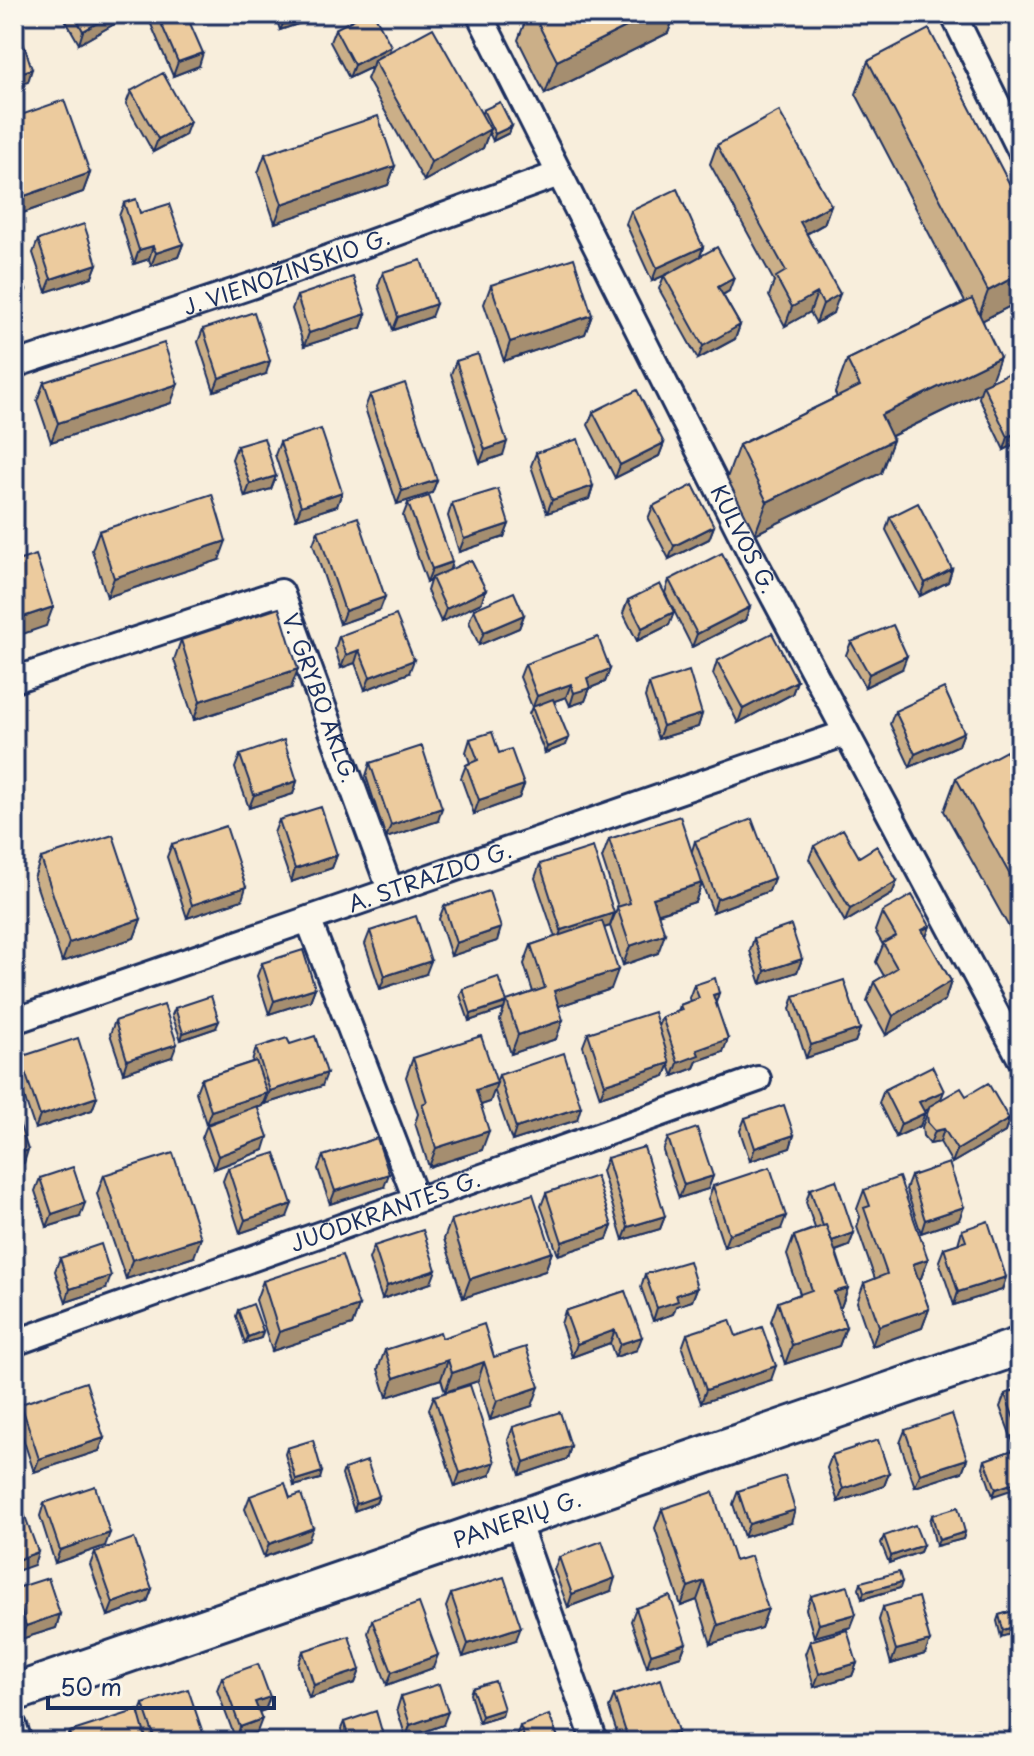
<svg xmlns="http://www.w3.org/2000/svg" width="1034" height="1756" font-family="'Playpen Sans',sans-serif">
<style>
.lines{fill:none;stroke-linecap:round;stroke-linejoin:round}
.minor-casing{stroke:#1b2f5e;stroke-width:30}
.secondary-casing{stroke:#1b2f5e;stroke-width:42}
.minor{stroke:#fbf7ec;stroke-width:24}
.secondary{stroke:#fbf7ec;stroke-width:36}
.wall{fill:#cbaf88;stroke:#1b2f5e;stroke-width:2}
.shaded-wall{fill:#a58e6f;stroke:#1b2f5e;stroke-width:2}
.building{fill:#eccb9e;stroke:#1b2f5e;stroke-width:2}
.labels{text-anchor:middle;stroke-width:6;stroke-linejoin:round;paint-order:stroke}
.street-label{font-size:22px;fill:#1b2f5e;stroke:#fbf7ec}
</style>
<rect width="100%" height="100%" fill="#f8eedc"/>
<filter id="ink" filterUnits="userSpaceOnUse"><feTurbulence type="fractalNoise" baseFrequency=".0125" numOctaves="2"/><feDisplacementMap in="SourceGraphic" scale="16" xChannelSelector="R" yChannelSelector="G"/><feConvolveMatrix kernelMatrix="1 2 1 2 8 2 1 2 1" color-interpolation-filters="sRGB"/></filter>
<g filter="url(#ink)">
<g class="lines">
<defs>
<g id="minor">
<path id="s1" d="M479,14L754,560L1020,1058"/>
<path d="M953,14L1020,150"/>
<path id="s2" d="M14,365L254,285L559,174"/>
<path id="s3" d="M14,680L281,592L390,889"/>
<path d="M308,919L416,1199"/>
<path id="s4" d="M14,1021L846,733"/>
<path id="s5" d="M14,1343L758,1079"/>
<path d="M517,1521L595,1742"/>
<path d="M14,1726L19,1742"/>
</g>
<g id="secondary">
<path id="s6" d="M14,1693L1020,1346"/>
</g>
</defs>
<use href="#minor" class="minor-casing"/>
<use href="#secondary" class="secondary-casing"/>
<use href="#minor" class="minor"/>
<use href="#secondary" class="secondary"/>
</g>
<path class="wall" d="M62,14H132L79,44Z
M153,14H157L199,66L173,76L150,22Z
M275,14H313L310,20L280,30Z
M528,14H675L668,33L545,94L518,40Z
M335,29L389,52L481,115L483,110L512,126L509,133L493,141L489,132L483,148L424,181L367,79L372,67L349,78L330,42Z
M868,61L1020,204V301L983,320L991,381L1020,442L1004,450L979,398L980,393L892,436L893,440L881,473L755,534L727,478L739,445L837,397L835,393L847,360L965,302L856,94Z
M131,91L185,135L153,152L126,104Z
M15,117L90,173L83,192L14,216Z
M717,145L831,205L824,224L807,234L833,313L816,323L810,312L785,326L769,296L774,281L710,164Z
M265,154L395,166L388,185L275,223L258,173Z
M124,203L183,244L178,257L151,266L149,259L134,264L119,216Z
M631,211L703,247L700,257L729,291L723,295L740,325L735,339L698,359L659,289L664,276L673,271L652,281L626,224Z
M38,240L97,264L92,277L46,292L33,253Z
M383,272L431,317L393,330L378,286Z
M491,285L592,315L585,334L504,361L484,304Z
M297,296L366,314L361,328L304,346L292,309Z
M203,329L266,374L214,391L198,342Z
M456,361L503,455L480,463L451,374Z
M44,382L171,403L51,442L37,401Z
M370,395L437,480L432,493L397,504L365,408Z
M593,412L664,443L659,456L615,478L588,425Z
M280,442L342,492L337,506L296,519L275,455Z
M237,446L276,476L271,489L245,497L232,459Z
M536,453L593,486L589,499L547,513L531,466Z
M408,503L452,562L450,570L486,590L481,603L441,622L427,591L430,581L427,582L403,516Z
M452,503L509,524L504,537L459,552L448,516Z
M653,506L714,526L709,539L669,559L648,519Z
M890,517L952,569L948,582L920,596L886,530Z
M99,531L219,560L107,597L92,550Z
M318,531L380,610L340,624L313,544Z
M669,580L750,607L745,620L692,647L665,593Z
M628,600L674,612L669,625L637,641L623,613Z
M474,609L524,615L519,628L479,645L469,622Z
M339,636L409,673L365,690L355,663L341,668L335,649Z
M181,640L291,688L194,720L174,660Z
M851,642L902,669L865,687L846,655Z
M717,661L797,681L792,694L738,723L713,674Z
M525,664L610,669L605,682L590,688L585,701L570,706L566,697L554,701L566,745L545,753L529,714L532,707L520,677Z
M649,684L702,714L698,727L658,739L645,697Z
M895,711L964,732L959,745L910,767L890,724Z
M470,739L499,753L524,785L519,798L474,814L461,778L466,765L470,763L466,752Z
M240,755L297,781L293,794L249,808L235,768Z
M370,763L438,821L386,838L366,776Z
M1020,777V947L944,811L956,778Z
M279,820L337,855L332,868L291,882L274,833Z
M609,839L692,851L695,841L774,878L769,891L713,912L702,884L695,902L658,914V953L623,965L610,926L618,907L602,858Z
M172,844L242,900L187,918L167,857Z
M814,846L859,857L897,881L892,894L845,922L809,859Z
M41,858L141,919L134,938L62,962L34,878Z
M540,864L614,913L610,926L604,928L611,989L559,1006L556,1039L511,1054L500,1020L504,1009L469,1021L460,995L463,989L506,1002L533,992L524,964L531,945L555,937L535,878Z
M444,906L497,941L451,956L439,919Z
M882,912L930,926L926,937L951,981L945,1000L886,1035L867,1001L874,982L884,976L876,962L883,945L875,931Z
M370,931L426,974L380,989L365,944Z
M754,938L802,959L797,972L761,984L750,951Z
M262,963L315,988L310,1001L269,1014L257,976Z
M694,985L716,1003L723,1052L697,1061L694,1068L673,1076L669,1065L665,1076L600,1097L583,1046L588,1033L658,1026L662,1017L678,1012L680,1005L690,1001L689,998Z
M794,996L860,1029L855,1042L806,1058L790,1009Z
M175,1008L216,1028L181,1040L172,1015Z
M115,1021L172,1057L123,1073L110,1034Z
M290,1044L322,1086L265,1104L264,1100L262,1106L257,1108L264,1150L214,1169L202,1138L207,1125L221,1119L206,1124L196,1092L201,1079L252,1062L256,1048Z
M20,1057L97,1097L92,1110L35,1129L15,1070Z
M413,1058L496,1082L499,1075L577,1120L512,1141L494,1089L490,1102L481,1105L482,1150L429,1167L415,1123L418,1114L406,1077Z
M884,1090L944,1091L940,1100L966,1096L1009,1119L1005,1132L952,1163L940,1142L930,1144L923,1136L922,1127L929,1108L924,1111L920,1126L896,1137L879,1103Z
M745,1118L794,1135L790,1148L750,1161L740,1131Z
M668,1138L713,1176L708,1189L679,1198L663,1151Z
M323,1156L384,1187L330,1204L318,1169Z
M607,1158L665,1216L660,1229L623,1240L602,1171Z
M228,1168L287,1217L240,1233L223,1181Z
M104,1175L194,1257L126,1279L97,1194Z
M911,1176L959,1220L921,1233L906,1189Z
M40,1178L80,1217L47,1227L35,1191Z
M713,1186L781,1229L724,1247L708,1199Z
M810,1189L854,1233L849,1246L836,1251L848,1288L841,1307H839L846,1327L839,1346L785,1364L771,1321L778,1302L800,1294L787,1255L794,1236L815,1228L806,1202Z
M864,1190L928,1259L921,1278L918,1279L929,1309L922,1328L872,1346L857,1302L864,1283L875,1279L857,1227L860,1217L857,1209Z
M546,1193L612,1226L607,1239L558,1255L541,1206Z
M451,1220L552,1252L545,1271L463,1298L444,1239Z
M1020,1228V1258L1015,1242Z
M962,1230L1006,1277L1002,1290L954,1305L939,1261L944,1248L958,1244Z
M374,1246L431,1283L382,1299L369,1259Z
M60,1258L106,1289L66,1302L55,1271Z
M645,1274L697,1288L692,1301L676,1306L673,1314L653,1321L641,1287Z
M263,1281L359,1306L352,1325L272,1351L256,1300Z
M625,1291L637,1350L615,1357L610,1343L572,1357L561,1324L565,1311Z
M238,1310L263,1331L261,1338L245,1343L236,1316Z
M687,1334L771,1380L701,1403L682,1348Z
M442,1338L494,1357L532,1406L490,1420L478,1381L445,1392L441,1379L387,1397L378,1369L385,1350Z
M1020,1388V1449L1016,1450L1000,1407L1005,1394Z
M434,1396L490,1475L455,1487L429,1409Z
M21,1404L104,1438L99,1451L34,1472L16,1417Z
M513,1427L571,1446L567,1459L520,1475L508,1440Z
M905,1430L967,1459L962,1472L915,1487L900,1443Z
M287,1448L320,1479L294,1486L285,1454Z
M1013,1450L993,1496L983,1467L985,1460Z
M832,1455L889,1473L884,1486L838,1502L827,1468Z
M344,1469L379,1496L376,1503L354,1511L342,1475Z
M738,1491L791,1523L744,1537L733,1504Z
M250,1496L290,1498L308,1541L264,1557L245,1509Z
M44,1503L105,1546L55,1563L40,1516Z
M662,1509L768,1609L761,1628L711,1644L697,1600L681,1606L655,1528Z
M932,1515L965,1532L963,1539L936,1546L930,1521Z
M884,1536L923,1545L920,1552L889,1563L881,1543Z
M95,1552L152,1589L147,1602L108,1616L90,1565Z
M559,1557L611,1591L568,1607L554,1570Z
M861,1582L900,1588L862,1599L859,1589Z
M14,1589L60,1614L56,1628L21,1639L14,1618Z
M451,1594L516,1640L463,1657L446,1607Z
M811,1596L851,1627L814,1637L806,1609Z
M883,1607L925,1654L891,1664L879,1620Z
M636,1608L686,1643L681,1656L647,1667L631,1621Z
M1020,1609L1001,1637L997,1621L999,1615Z
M372,1620L433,1668L387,1685L368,1633Z
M810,1641L857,1663L852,1676L814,1687L805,1654Z
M303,1651L360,1670L355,1683L309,1698L298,1665Z
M1020,1665V1682L1017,1672Z
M222,1677L270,1697L265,1710L259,1712L257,1732L236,1740L217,1690Z
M472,1688L504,1709L502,1716L479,1723L470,1694Z
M614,1695L674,1742H620L609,1708Z
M401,1696L443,1725L406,1738L397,1709Z
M143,1704L200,1742H66L70,1732L139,1714Z
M1020,1718V1742H1012L1009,1732L1014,1719Z
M344,1722L381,1741L346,1742L341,1729Z
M520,1726L560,1742H516L515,1739Z"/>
<path class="shaded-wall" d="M113,14H132L79,44L83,31Z
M310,14H313L310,20L280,30L283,24Z
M652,14H675L668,33L545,94L557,61Z
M391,46L386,59L374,60L372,67L349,78L354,65Z
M203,53L199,66L173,76L178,62Z
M32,69L28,82L14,87V75Z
M190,122L185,135L153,152L158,139Z
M512,126L509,133L493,141L495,134Z
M490,129L483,148L424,181L431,162Z
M395,166L388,185L275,223L282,204Z
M90,173L83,192L14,216V205L16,199Z
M831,205L824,224L793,241L800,222Z
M183,244L178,257L151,266L156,253Z
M153,246L149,259L134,264L139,250Z
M703,247L699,260L652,281L657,268Z
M97,264L92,277L46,292L51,279Z
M1020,274V301L976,324L988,291Z
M734,278L729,291L713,300L718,287Z
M26,290L19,309L14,311V294Z
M817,293L810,312L785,326L792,307Z
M840,294L833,313L816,323L823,304Z
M436,304L431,317L393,330L398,317Z
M366,314L361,328L304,346L309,333Z
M592,315L585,334L504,361L510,342Z
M740,325L735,339L698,359L703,346Z
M1000,357L988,389L983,385L980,393L869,447L881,415Z
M270,361L266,374L214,391L219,378Z
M178,384L171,403L51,442L58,423Z
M1020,431V442L1004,450L1008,437Z
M893,440L881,473L755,534L767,502Z
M507,442L503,455L480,463L485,450Z
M664,443L659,456L615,478L620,465Z
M276,476L271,489L245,497L250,484Z
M437,480L432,493L397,504L402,491Z
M593,486L589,499L547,513L552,500Z
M342,492L337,506L296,519L301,506Z
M509,524L504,537L459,552L464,539Z
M714,526L709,539L669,559L674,546Z
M226,541L219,560L107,597L114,578Z
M452,562L448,575L432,578L430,581L427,582L432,569Z
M952,569L948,582L920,596L925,583Z
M486,590L481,603L441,622L446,609Z
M385,597L380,610L340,624L345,611Z
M53,607L46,626L14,637V620Z
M750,607L745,620L692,647L697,634Z
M674,612L669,625L637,641L642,628Z
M524,615L519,628L479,645L484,632Z
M359,650L355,663L341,668L346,655Z
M907,656L902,669L865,687L869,674Z
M414,660L409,673L365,690L370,677Z
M298,669L291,688L194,720L200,701Z
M610,669L605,682L590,688L585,701L570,706L574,693L587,678Z
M797,681L792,694L738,723L743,709Z
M571,684L566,697L532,709L537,696Z
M702,714L698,727L658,739L663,726Z
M964,732L959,745L910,767L915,754Z
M569,738L566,745L545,753L547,747Z
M297,781L293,794L249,808L254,795Z
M524,785L519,798L474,814L479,800Z
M442,808L438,821L386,838L391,825Z
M337,855L332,868L291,882L295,869Z
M774,878L769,891L713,912L717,899Z
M897,881L892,894L845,922L850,909Z
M702,883L695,902L646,917L653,898Z
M246,887L242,900L187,918L192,905Z
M614,913L610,926L557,943L561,930Z
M141,919L134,938L62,962L69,943Z
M930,926L923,945L922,930Z
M501,928L497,941L451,956L456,943Z
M665,934L658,953L623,965L630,946Z
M802,959L797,972L761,984L765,971Z
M431,961L426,974L380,989L385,976Z
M618,970L611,989L547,1010L554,991Z
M951,981L945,1000L886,1035L893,1016Z
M315,988L310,1001L269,1014L274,1001Z
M719,993L715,1006L713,995Z
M506,1003L504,1009L469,1021L471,1014Z
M563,1020L556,1039L511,1054L518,1035Z
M219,1021L216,1028L181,1040L183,1033Z
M860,1029L855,1042L806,1058L811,1045Z
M728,1039L723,1052L697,1061L694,1068L673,1076L678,1063L697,1050Z
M177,1044L172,1057L123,1073L127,1060Z
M670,1063L665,1076L600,1097L605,1084Z
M327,1073L322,1086L265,1104L270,1091Z
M497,1083L490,1102L469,1109L476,1090Z
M944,1091L939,1104L915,1116L919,1102Z
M267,1093L262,1106L206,1124L211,1111Z
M97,1097L92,1110L35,1129L40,1116Z
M581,1107L577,1120L512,1141L516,1128Z
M925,1113L920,1126L896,1137L901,1124Z
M1009,1119L1005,1132L952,1163L957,1150Z
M944,1129L940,1142L930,1144L935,1131Z
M489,1131L482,1150L429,1167L436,1148Z
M794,1135L790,1148L750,1161L755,1148Z
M268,1137L264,1150L214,1169L218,1156Z
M28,1150L24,1163L14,1166V1155Z
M389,1174L384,1187L330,1204L335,1191Z
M713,1176L708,1189L679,1198L684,1185Z
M85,1203L80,1217L47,1227L52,1214Z
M292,1204L287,1217L240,1233L245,1220Z
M964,1207L959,1220L921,1233L925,1220Z
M665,1216L660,1229L623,1240L628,1227Z
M786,1216L781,1229L724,1247L729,1234Z
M612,1226L607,1239L558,1255L562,1242Z
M854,1233L849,1246L824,1255L829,1242Z
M201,1238L194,1257L126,1279L132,1260Z
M552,1252L545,1271L463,1298L470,1279Z
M928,1259L921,1278L906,1283L913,1264Z
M436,1270L431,1283L382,1299L387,1286Z
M111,1276L106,1289L66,1302L70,1289Z
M1006,1277L1002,1290L954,1305L958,1292Z
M697,1288L692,1301L676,1306L673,1314L653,1321L657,1308L676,1295Z
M848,1288L841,1307L827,1312L834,1292Z
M359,1306L352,1325L272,1351L279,1332Z
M929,1309L922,1328L872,1346L879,1326Z
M846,1327L839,1346L785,1364L792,1345Z
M615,1330L610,1343L572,1357L577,1344Z
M263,1331L261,1338L245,1343L248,1337Z
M642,1337L637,1350L615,1357L620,1344Z
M448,1360L441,1379L387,1397L394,1378Z
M484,1362L478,1381L445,1392L452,1373Z
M776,1366L771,1380L701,1403L706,1390Z
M539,1387L532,1406L490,1420L497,1401Z
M21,1404L16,1417L14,1418V1406Z
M104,1438L99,1451L34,1472L39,1459Z
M571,1446L567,1459L520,1475L524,1462Z
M967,1459L962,1472L915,1487L920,1474Z
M495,1462L490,1475L455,1487L460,1473Z
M322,1472L320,1479L294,1486L296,1480Z
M889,1473L884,1486L838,1502L843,1489Z
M1020,1481V1487L993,1496L996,1489Z
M379,1496L376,1503L354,1511L356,1504Z
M795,1510L791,1523L744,1537L749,1524Z
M313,1528L308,1541L264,1557L269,1544Z
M965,1532L963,1539L936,1546L939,1540Z
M110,1533L105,1546L55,1563L60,1550Z
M923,1545L920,1552L889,1563L891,1556Z
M38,1552L34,1565L14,1572V1561Z
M615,1578L611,1591L568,1607L572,1594Z
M704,1581L697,1600L681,1606L688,1587Z
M902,1582L900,1588L862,1599L864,1592Z
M152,1589L147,1602L108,1616L113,1603Z
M768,1609L761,1628L711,1644L718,1625Z
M60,1614L56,1628L21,1639L26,1626Z
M856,1614L851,1627L814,1637L819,1624Z
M1020,1625V1631L1001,1637L1003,1630Z
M521,1627L516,1640L463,1657L468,1644Z
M930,1641L925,1654L891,1664L896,1650Z
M686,1643L681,1656L647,1667L651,1654Z
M438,1655L433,1668L387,1685L392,1672Z
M857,1663L852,1676L814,1687L819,1674Z
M360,1670L355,1683L309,1698L314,1685Z
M270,1697L265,1710L250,1715L255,1702Z
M504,1709L502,1716L479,1723L482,1716Z
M448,1712L443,1725L406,1738L410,1725Z
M262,1719L257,1732L236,1740L240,1727Z
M678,1731L674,1742H643Z
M203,1733L200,1742H177Z
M383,1735L381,1741L360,1742Z"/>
<path class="building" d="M74,14H113L83,31Z
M157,14H186L203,53L178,62Z
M279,14H310L283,24Z
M364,14H374L391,46L354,65L335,29Z
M533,14H652L557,61Z
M17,24L32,69L14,75V25Z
M433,28L490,129L431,162L374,60Z
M929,29L1020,204V274L988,291L868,61Z
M163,73L190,122L158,139L131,91Z
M64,100L90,173L16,199L14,192V148L25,144L15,117Z
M500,102L512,126L495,134L483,110Z
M779,111L831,205L800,222L840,294L823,304L817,293L792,307L776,277L786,271L717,145Z
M378,116L395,166L282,204L265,154Z
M677,189L703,247L657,268L631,211Z
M136,199L140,213L169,204L183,244L156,253L153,246L139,250L124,203Z
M84,224L97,264L51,279L38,240Z
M717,247L734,278L718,287L740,325L703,346L664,276Z
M14,253L26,290L14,294Z
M574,258L592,315L510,342L491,285Z
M421,260L436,304L398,317L383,272Z
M353,277L366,314L309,333L297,296Z
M972,299L1000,357L881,415L893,440L767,502L739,445L860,386L847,360Z
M254,312L270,361L219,378L203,329Z
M164,343L178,384L58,423L44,382Z
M478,354L507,442L485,450L456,361Z
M1020,368V431L1008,437L983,385Z
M405,383L437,480L402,491L370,395Z
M637,390L664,443L620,465L593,412Z
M321,429L342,492L301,506L280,442Z
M264,438L276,476L250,484L237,446Z
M578,439L593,486L552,500L536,453Z
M693,485L714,526L674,546L653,506Z
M498,489L509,524L464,539L452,503Z
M212,494L226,541L114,578L99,531Z
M429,496L452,562L432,569L408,503Z
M918,503L952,569L925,583L890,517Z
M358,517L385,597L345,611L318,531Z
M722,553L750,607L697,634L669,580Z
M36,555L53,607L14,620V562Z
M471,560L486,590L446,609L432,578Z
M660,584L674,612L642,628L628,600Z
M514,592L524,615L484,632L474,609Z
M279,608L298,669L200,701L181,640Z
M396,615L414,660L370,677L359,650L346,655L339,636Z
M893,625L907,656L869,674L851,642Z
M772,633L797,681L743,709L717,661Z
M598,637L610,669L587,678L590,688L574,693L571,684L537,696L525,664Z
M689,671L702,714L663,726L649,684Z
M944,688L964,732L915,754L895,711Z
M553,699L569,738L547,747L532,707Z
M492,732L499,753L511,749L524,785L479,800L466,765L478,760L470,739Z
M284,740L297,781L254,795L240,755Z
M422,746L442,808L391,825L370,763Z
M1006,751L1020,777V893L956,778Z
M321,807L337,855L295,869L279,820Z
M680,816L702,883L653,898L665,934L630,946L617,907L630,903L609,839Z
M752,819L774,878L717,899L695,841Z
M226,826L246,887L192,905L172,844Z
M843,829L859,857L877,846L897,881L850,909L814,846Z
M113,835L141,919L69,943L41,858Z
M593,847L614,913L561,930L540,864Z
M489,891L501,928L456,943L444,906Z
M912,895L930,926L922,930L951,981L893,1016L874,982L897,968L883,943L896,936L882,912Z
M416,916L431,961L385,976L370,931Z
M602,921L618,970L554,991L563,1020L518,1035L507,1001L545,988L531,945Z
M791,925L802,959L765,971L754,938Z
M303,950L315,988L274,1001L262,963Z
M498,977L507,1002L471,1014L463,989Z
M715,978L719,993L713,995L728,1039L697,1050L699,1055L678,1063L662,1017L682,1010L680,1005L699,998L694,985Z
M844,980L860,1029L811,1045L794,996Z
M211,996L219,1021L183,1033L175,1008Z
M164,1005L177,1044L127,1060L115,1021Z
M654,1012L670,1063L605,1084L588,1033Z
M315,1036L327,1073L270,1091L256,1048L287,1038L290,1044Z
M481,1036L497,1083L476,1090L489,1131L436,1148L422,1104L427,1102L413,1058Z
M78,1038L97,1097L40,1116L20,1057Z
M564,1053L581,1107L516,1128L499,1075Z
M256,1061L267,1093L211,1111L201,1079Z
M932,1066L944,1091L919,1102L925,1113L901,1124L884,1090Z
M988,1083L1009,1119L957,1150L944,1129L935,1131L928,1123L927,1114L930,1106L961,1088L966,1096Z
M784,1105L794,1135L755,1148L745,1118Z
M257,1106L268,1137L218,1156L207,1125Z
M14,1107L28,1150L14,1155Z
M697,1128L713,1176L684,1185L668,1138Z
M377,1138L389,1174L335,1191L323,1156Z
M644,1147L665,1216L628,1227L607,1158Z
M173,1153L201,1238L132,1260L104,1175Z
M275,1153L292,1204L245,1220L228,1168Z
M949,1163L964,1207L925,1220L911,1176Z
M73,1167L85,1203L52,1214L40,1178Z
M770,1167L786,1216L729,1234L713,1186Z
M596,1176L612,1226L562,1242L546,1193Z
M899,1177L928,1259L913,1264L929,1309L879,1326L864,1283L887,1274L864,1208L870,1206L864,1190Z
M836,1180L854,1233L832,1241L826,1225L823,1226L810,1189Z
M533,1194L552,1252L470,1279L451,1220Z
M988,1221L1006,1277L958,1292L944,1248L966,1241L962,1230Z
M826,1225L848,1288L834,1292L846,1327L792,1345L778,1302L812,1290L794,1236Z
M423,1230L436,1270L387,1286L374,1246Z
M101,1244L111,1276L70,1289L60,1258Z
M342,1255L359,1306L279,1332L263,1281Z
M689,1261L697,1288L676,1295L678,1301L657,1308L645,1274Z
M625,1291L642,1337L620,1344L615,1330L577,1344L565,1311Z
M253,1304L263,1331L248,1337L238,1310Z
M730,1320L736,1336L762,1327L776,1366L706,1390L687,1334Z
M484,1324L494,1357L526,1347L539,1387L497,1401L484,1362L452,1373L448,1360L394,1378L385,1350L440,1332L442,1338Z
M86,1382L104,1438L39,1459L21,1404Z
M14,1383L21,1404L14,1406Z
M470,1385L495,1462L460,1473L434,1396Z
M1020,1388V1435L1005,1394Z
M560,1412L571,1446L524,1462L513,1427Z
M952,1414L967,1459L920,1474L905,1430Z
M313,1440L322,1472L296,1480L287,1448Z
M878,1440L889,1473L843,1489L832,1455Z
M1013,1450L1020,1470V1481L996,1489L985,1460Z
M367,1461L379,1496L356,1504L344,1469Z
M785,1476L795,1510L749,1524L738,1491Z
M285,1483L290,1498L301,1494L313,1528L269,1544L250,1496Z
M95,1486L110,1533L60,1550L44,1503Z
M713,1492L735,1561L751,1556L768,1609L718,1625L704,1581L688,1587L662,1509Z
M21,1505L38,1552L14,1561V1507Z
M958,1507L965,1532L939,1540L932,1515Z
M915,1525L923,1545L891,1556L884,1536Z
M134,1538L152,1589L113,1603L95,1552Z
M602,1541L615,1578L572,1594L559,1557Z
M899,1572L902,1582L864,1592L861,1582Z
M504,1577L521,1627L468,1644L451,1594Z
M48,1578L60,1614L26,1626L14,1589Z
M848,1586L856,1614L819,1624L811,1596Z
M670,1596L686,1643L651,1654L636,1608Z
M918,1597L930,1641L896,1650L883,1607Z
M419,1603L438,1655L392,1672L372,1620Z
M1020,1609V1625L1003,1630L999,1615Z
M847,1630L857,1663L819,1674L810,1641Z
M349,1636L360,1670L314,1685L303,1651Z
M258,1664L270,1697L255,1702L262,1719L240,1727L222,1677Z
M661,1679L678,1731L643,1742H629L614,1695Z
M495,1681L504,1709L482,1716L472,1688Z
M439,1684L448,1712L410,1725L401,1696Z
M188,1689L203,1733L177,1742H156L143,1704Z
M138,1710L147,1742H73L70,1732Z
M376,1711L383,1735L360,1742H350L344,1722Z
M549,1715L560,1742H526L520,1726Z
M1020,1718V1740L1014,1719Z
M978,1729L982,1742H930Z"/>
</g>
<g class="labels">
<g class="street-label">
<text dy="8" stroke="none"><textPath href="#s2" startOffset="288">J. VIENOŽINSKIO G.</textPath></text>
<text dy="8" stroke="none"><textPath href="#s1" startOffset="588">KULVOS G.</textPath></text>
<text dy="8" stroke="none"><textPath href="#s3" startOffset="394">V. GRYBO AKLG.</textPath></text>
<text dy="8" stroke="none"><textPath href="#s4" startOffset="440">A. STRAZDO G.</textPath></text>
<text dy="8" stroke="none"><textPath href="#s5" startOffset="394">JUODKRANTĖS G.</textPath></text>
<text dy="8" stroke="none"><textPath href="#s6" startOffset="532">PANERIŲ G.</textPath></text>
</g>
</g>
<rect width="1034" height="1756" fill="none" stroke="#fbf7ec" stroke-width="48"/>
<rect x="24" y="24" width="986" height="1708" fill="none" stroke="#1b2f5e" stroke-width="3" filter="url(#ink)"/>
<path d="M48 1696v12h226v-12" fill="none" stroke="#1b2f5e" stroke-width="4"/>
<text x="60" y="1696" font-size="24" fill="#1b2f5e" stroke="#fbf7ec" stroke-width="6" paint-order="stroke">50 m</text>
</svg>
